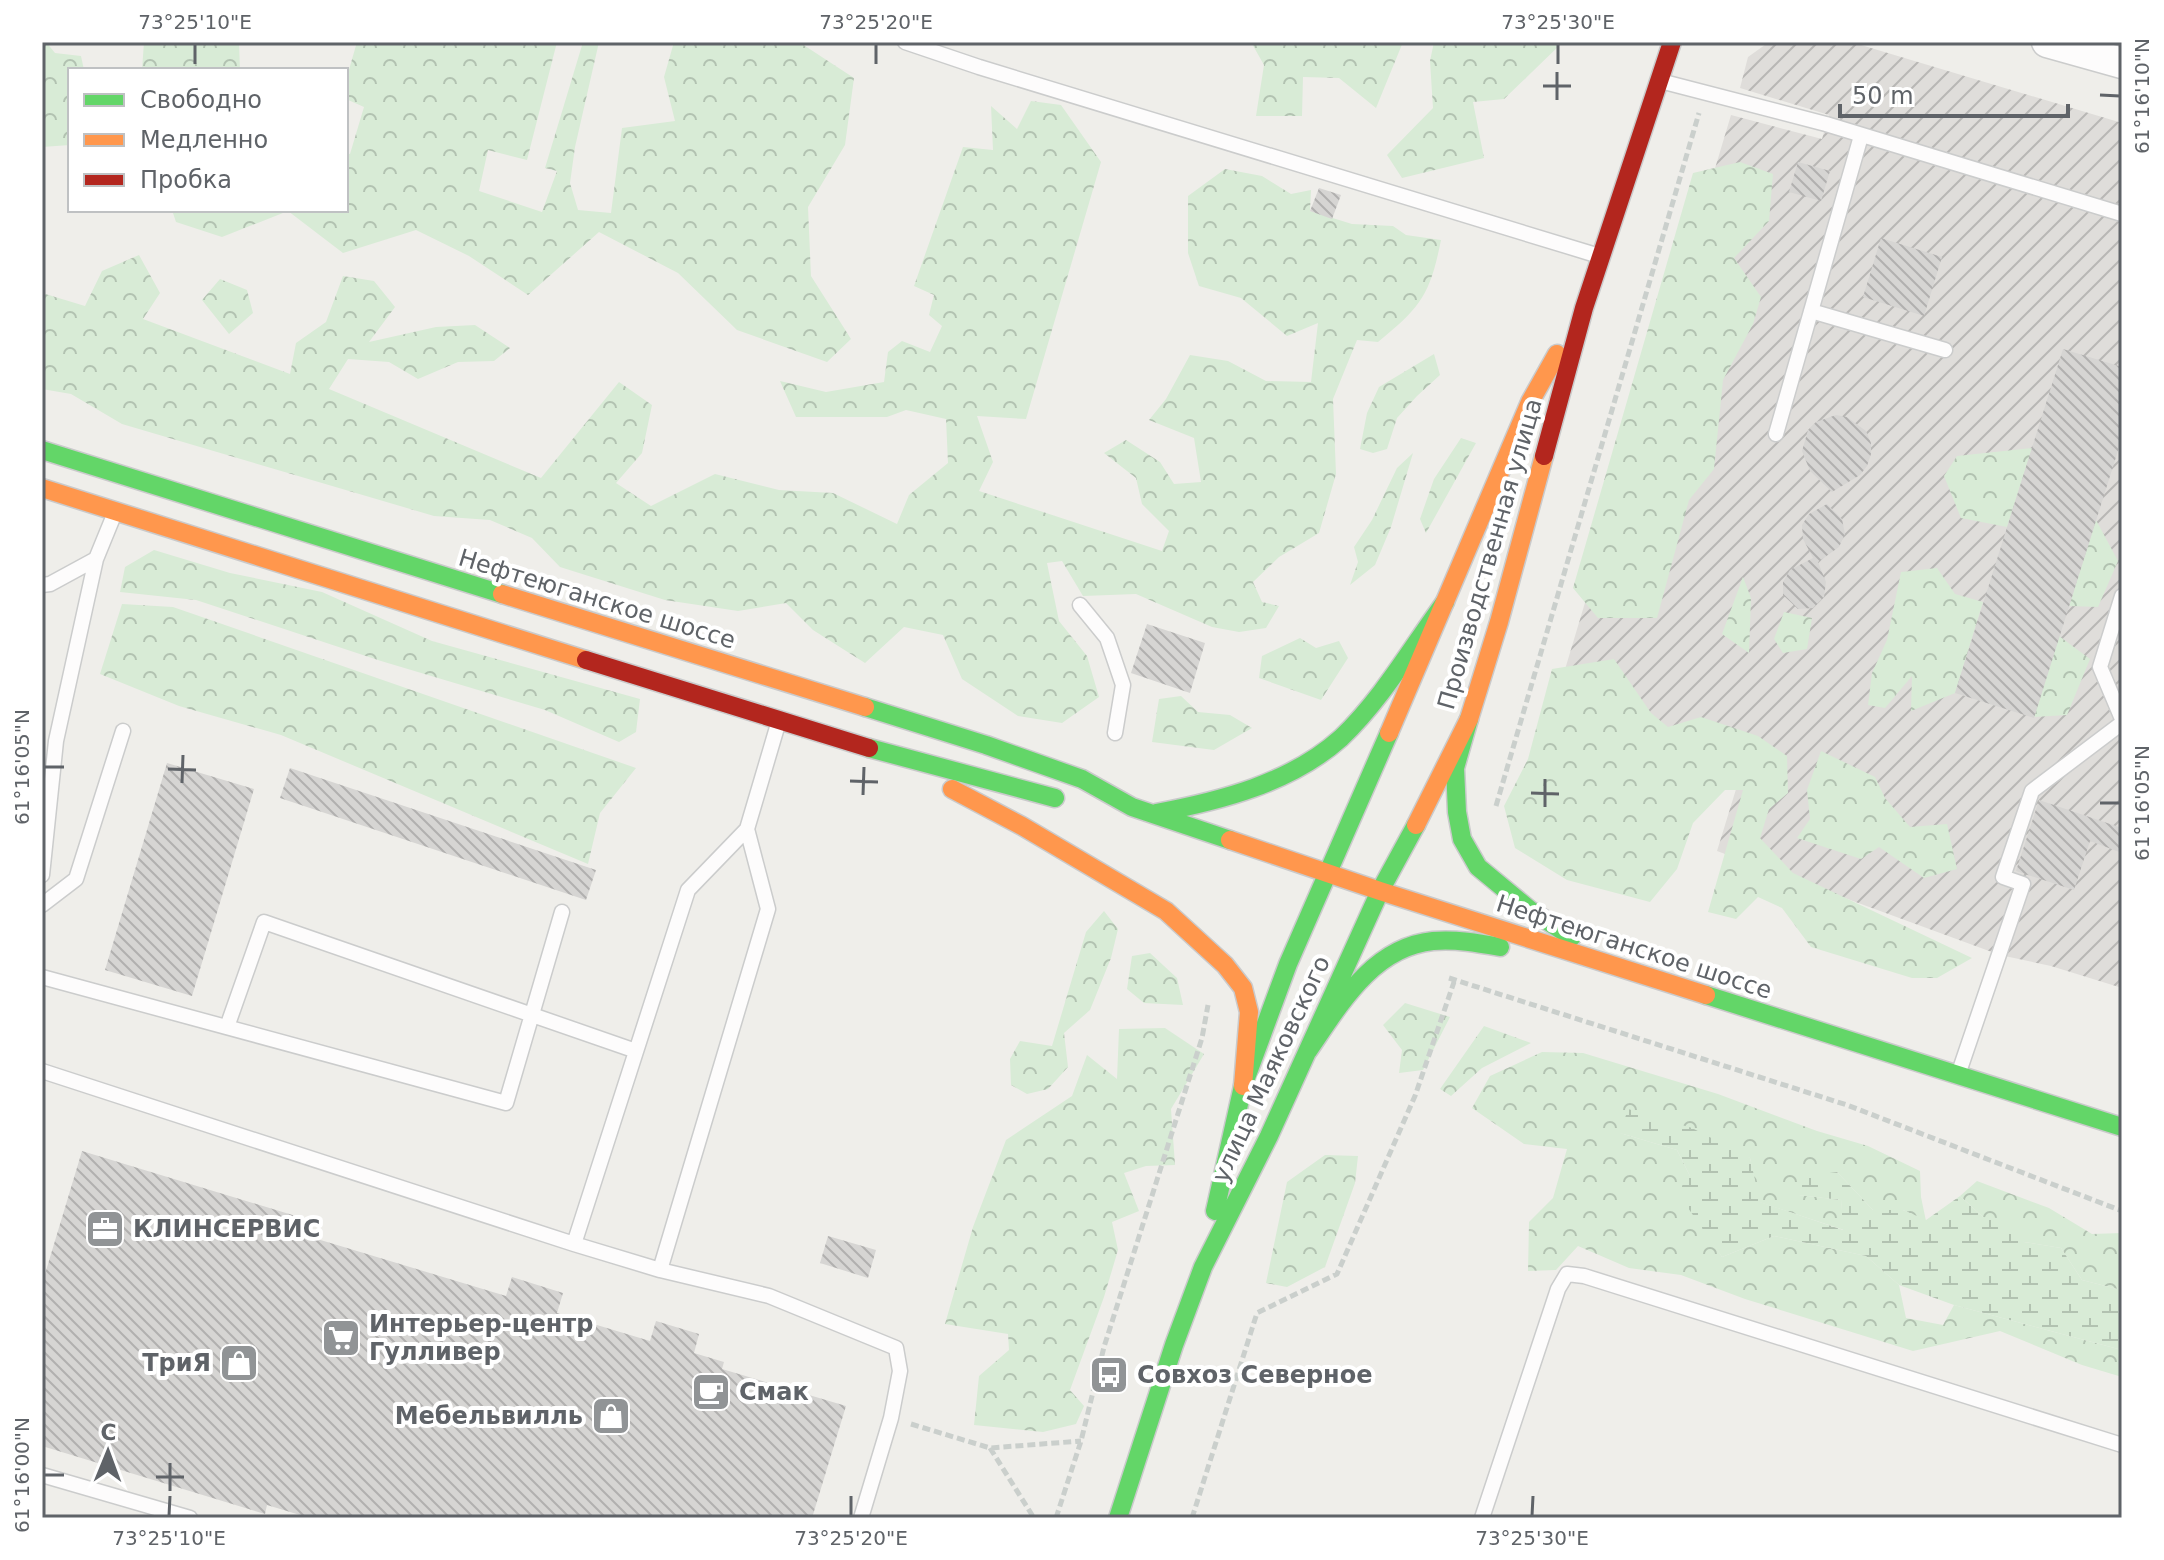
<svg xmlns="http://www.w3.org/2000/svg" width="2164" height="1560" font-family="'DejaVu Sans',sans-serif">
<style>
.industrial{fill:url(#industrial-furrows)}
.forest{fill:url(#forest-crowns)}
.wetland{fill:url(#wetland-marsh)}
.building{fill:url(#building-back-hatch)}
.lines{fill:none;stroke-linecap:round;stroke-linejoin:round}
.lane-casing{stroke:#cbcccc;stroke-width:17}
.street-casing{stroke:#cbcccc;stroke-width:33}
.fast-casing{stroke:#cacacb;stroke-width:21}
.slow-casing{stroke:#cacacb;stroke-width:21}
.jam-casing{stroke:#cacacb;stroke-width:21}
.path{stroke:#cacfcc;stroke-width:5;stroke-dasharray:8 4;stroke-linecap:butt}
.lane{stroke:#fdfcfc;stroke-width:14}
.street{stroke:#fdfcfc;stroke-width:30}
.fast{stroke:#63d668;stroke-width:18}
.slow{stroke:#ff974d;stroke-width:18}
.jam{stroke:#b3261e;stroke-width:18}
.ticks{fill:none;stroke:#5f6368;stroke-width:3}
.labels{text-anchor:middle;stroke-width:8;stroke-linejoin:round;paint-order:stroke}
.street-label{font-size:24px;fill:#5f6368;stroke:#fff}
.poi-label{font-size:24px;font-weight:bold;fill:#5f6368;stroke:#fff;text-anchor:start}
.neatline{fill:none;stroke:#5f6368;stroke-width:3}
.ticks-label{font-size:20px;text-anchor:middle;fill:#5f6368}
</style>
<defs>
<pattern id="industrial-furrows" width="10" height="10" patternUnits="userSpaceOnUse" patternTransform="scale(2)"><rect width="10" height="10" fill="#dfddda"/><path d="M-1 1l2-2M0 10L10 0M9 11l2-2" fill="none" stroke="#b8b7b5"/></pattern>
<pattern id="forest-crowns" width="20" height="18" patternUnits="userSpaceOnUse" patternTransform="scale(2)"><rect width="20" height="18" fill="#d8ebd6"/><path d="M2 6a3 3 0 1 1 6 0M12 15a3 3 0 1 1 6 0" fill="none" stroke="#b2c2b1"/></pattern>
<pattern id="wetland-marsh" width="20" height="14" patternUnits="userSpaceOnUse" patternTransform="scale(2)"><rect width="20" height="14" fill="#d8ebd6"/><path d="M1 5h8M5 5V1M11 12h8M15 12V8" fill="none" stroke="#b2c2b1"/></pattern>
<pattern id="building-back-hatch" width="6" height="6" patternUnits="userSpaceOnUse" patternTransform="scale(2)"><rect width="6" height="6" fill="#d6d5d3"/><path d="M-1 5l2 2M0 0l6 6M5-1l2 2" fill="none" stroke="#b1b0af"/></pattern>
</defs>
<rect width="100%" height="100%" fill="#efeeea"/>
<path class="industrial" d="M1769,42H1851L2122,123V988L2051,966L2000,955L1717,851L1741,773L1531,783L1731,115L1822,139L1829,115L1740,88L1748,57Z"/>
<path class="forest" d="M42,42H46L55,53L81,56L84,70H70V145L42,147Z
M144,42H239L240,70H142Z
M357,42H557L527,160L488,150L479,191L542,212L557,171L545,168L583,42H599L575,147L570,183L578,210L611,213L622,128L675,121L664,77L674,42H799L854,78L845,145L808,207L811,276L851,339L827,362L737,330L678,273L599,232L528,295L469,256L416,230L343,253L288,211L222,237L176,222L172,210H346V153L350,154L364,107L346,99V80Z
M1251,42H1403L1376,108L1339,78L1303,77L1302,116H1256L1264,65Z
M1434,42H1563L1504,99L1473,102L1484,158L1402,178L1387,155L1433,108L1430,61Z
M1031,101L1061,105L1101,162L1026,419L977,416L993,462L979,491L1162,551L1169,531L1142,504L1136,478L1104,453L1126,440L1160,462L1174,484L1201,482L1194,438L1149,420L1166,399L1190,355L1228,361L1266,381L1311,382L1318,323L1287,336L1241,298L1199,286L1188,253V196L1225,169L1262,176L1291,194L1311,190L1310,211L1352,224L1393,226L1406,235L1441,240C1430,295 1421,307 1378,342L1357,340L1333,399L1336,474L1319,533L1279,557L1253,582L1262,602L1279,606L1266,628L1239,632L1212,627L1136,594L1083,596L1062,561L1047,563L1059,621L1087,656L1099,697L1062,723L1018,716L962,679L943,635L904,627L865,663L813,630L786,603L738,611L665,600L560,567L532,538L490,520L434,516L122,424L71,394L42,389V293L85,306L102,271L139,255L160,293L143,319L290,374L296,343L326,322L343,276L374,281L395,307L369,342L436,327L475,325L510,348L494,361L458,362L418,379L389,362L348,359L329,389L541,478L619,382L652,405L642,453L616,483L651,506L715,474L779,490L833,493L897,524L909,495L948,463L946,419L906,410L887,417H796L780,381L826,392L884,382L888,352L902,341L930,352L942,326L929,315L934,295L914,286L963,147L993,150L991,106L1017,129Z
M1740,162L1773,174L1769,221L1734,258L1761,297L1753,324L1723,380L1714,469L1689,500L1657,618H1598L1573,588L1693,173Z
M220,279L247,290L253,313L229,334L202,300Z
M1434,354L1440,375L1417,396L1397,418L1387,449L1373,453L1360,449L1367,413L1379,387Z
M1461,438L1476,443L1426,533L1420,519L1434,479Z
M2032,448L2007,527L1961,518L1944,476L1957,456Z
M1413,453L1391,527L1375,565L1350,585L1358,562L1354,547L1372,520L1397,468Z
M2096,520L2118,561L2098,607L2069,606Z
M154,550L230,573L322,592L432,641L640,699L636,732L619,742L545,710L381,661L196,600L120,592L125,567Z
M1937,568L1955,594L1983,602L1955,693L1911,711L1912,676L1885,708L1868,705L1872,673L1887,640L1901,572Z
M1743,577L1751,598L1749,653L1722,634Z
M122,604L173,607L636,768L600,813L588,864L281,735L179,706L100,674Z
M1784,612L1812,618L1807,649L1783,653L1774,639Z
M2059,636L2090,659L2067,715L2034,717Z
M1300,638L1316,648L1339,641L1348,658L1321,700L1259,678L1262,656Z
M1614,659L1651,713L1668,727L1701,717L1758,736L1787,756L1788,793L1769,809L1760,838L1793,873L1972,958L1937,978H1912L1811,947L1782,908L1758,897L1736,919L1708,912L1743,790H1725L1693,823L1677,869L1650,902L1567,880L1515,848L1504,806L1528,759L1552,669Z
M1181,696L1198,712L1230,715L1252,728L1214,750L1152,742L1159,699Z
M1821,751L1875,777L1885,798L1910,827L1947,824L1957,869L1924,878L1879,847L1861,859L1797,838L1810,819L1807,790Z
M1104,911L1118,929L1111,958L1090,1010L1064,1033L1068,1067L1048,1089L1027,1094L1011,1085L1010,1059L1020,1041L1052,1046L1086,932Z
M1150,953L1177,978L1183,1005L1144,1003L1127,989L1132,956Z
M1405,1003L1450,1017L1423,1070L1399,1073L1402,1050L1383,1025Z
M1484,1026L1531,1043L1482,1068L1451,1096L1440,1089Z
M1165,1028L1204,1054L1171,1109L1175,1165L1146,1166L1124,1173L1139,1211L1112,1222L1118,1250L1104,1297L1070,1390L1084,1406L1076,1424L1043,1432L974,1425L979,1376L1009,1350L1008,1334L945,1324L973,1227L1006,1140L1072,1096L1087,1055L1117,1079L1119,1029Z
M1542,1052L1583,1053L1718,1094L1817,1131L1868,1146L1920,1171L1921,1197L1926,1221L1903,1210H1873L1837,1172L1799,1195L1841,1200L1844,1230L1759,1202L1750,1158L1620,1133L1677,1150L1690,1176L1702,1226L1722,1257L1774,1236L1866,1256L1899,1285L1906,1318L1943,1325L1954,1305L2122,1350V1377L2082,1365L2000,1331L1913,1351L1745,1299L1681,1275L1629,1268L1578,1246L1556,1270L1528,1271L1529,1222L1553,1198L1567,1149L1524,1144L1472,1108L1490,1076Z
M1325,1155L1358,1156L1355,1183L1325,1267L1287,1287L1266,1283L1287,1182Z
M1977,1181L2049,1208L2092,1234L2122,1233V1279L2117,1289L2082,1280L2061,1248L2024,1242L1983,1217L1960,1196Z"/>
<path class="wetland" d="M1628,1109L1692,1128L1750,1158L1760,1202L1843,1230L1841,1200L1798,1195L1800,1177L1837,1172L1873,1210H1903L1926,1220L1960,1196L1983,1217L2014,1219L2024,1242L2061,1248L2082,1280L2117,1289L2122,1279V1350L1954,1305L1899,1285L1866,1256L1774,1236L1722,1257L1677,1192L1690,1176L1677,1150L1620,1133Z"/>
<path class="building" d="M1798,162L1830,171L1821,201L1789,192Z
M1319,188L1341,195L1332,219L1310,211Z
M1881,238L1942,257L1924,316L1863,297Z
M2063,349L2122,367V438L2034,718L1955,693Z
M1836,415L1847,417L1866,431L1871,443V454L1867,466L1860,475L1832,492L1810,471L1802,451L1808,430L1816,422Z
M1827,504L1842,519L1845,534L1839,547L1818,562L1826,582L1824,597L1813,608L1798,609L1783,595V582L1790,570L1813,558L1803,539L1802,525L1809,514Z
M1147,624L1205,643L1190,693L1131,673Z
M167,763L254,789L192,996L105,970Z
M290,768L596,870L586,900L280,798Z
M2039,800L2122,828V853L2090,841L2074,890L2016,871Z
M82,1151L299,1217L294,1232L506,1296L512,1277L563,1293L557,1313L650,1341L656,1321L699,1334L694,1353L724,1362L722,1369L846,1406L812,1518H310L267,1505L265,1514L42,1446V1284Z
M828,1236L876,1250L868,1278L820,1263Z"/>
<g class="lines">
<defs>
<path id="lane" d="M905,42L979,67L1596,255
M1664,82L1826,124L2122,214
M1811,311L1945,350
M1776,434L1861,136
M42,585L50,584L96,559L114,515
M2122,596L2100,667L2122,719
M1080,605L1107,638L1123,685L1115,733
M42,875L56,741L96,559
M42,905L76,879L123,731
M42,977L506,1103L562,912
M227,1027L264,922L636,1051
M42,1071L574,1244L660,1270L769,1296L896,1348L900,1371L891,1418L861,1518
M1959,1072L2023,884L2003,877L2032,791L2122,723
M574,1244L688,890L747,829L778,724
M660,1270L768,909L747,829
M42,1475L190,1518
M1482,1518L1558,1289L1567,1274L1584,1276L2122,1445"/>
<path id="street" d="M2047,42L2122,63"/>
<path id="fast" d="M42,450L502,594
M865,707L986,745L1082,779L1132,807L1230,840
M1469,719L1455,768L1457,812L1462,839L1478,867L1530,910L1572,937
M869,748L1055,798
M1156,813C1220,801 1291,783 1341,738C1382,699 1412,647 1445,602
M1706,995L2122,1127
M1308,1051C1339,1006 1372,947 1433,941C1456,939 1478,943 1500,947
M1215,1211L1243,1086L1288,964L1389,733
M1118,1518L1174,1345L1203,1267L1269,1136L1380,891L1416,825"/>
<path id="slow" d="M42,488L586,660
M502,594L865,707
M1389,733L1530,402L1557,354
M952,789L1022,826L1166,911L1225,965L1243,988L1249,1012L1243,1086
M1416,825L1469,719L1499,622L1544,456
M1230,840L1380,891L1706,995"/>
<path id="jam" d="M1544,456L1584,308L1672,42
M586,660L869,748"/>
</defs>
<use href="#lane" class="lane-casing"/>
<use href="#street" class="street-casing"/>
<use href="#fast" class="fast-casing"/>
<use href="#slow" class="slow-casing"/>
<use href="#jam" class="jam-casing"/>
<path class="path" d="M1496,806L1699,113
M1449,978L1847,1105L2122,1211
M911,1424L990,1448L1081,1441
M990,1448L1034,1518
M1056,1518L1081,1441L1104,1347L1202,1038L1208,1005
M1192,1518L1257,1313L1337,1274L1415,1096L1454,982"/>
<use href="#lane" class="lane"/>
<use href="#street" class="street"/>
<use href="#fast" class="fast"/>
<use href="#slow" class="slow"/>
<use href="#jam" class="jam"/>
</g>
<path class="ticks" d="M195,64V44M876,64V44M1558,64V44M1543,86H1571M2100,95L2120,96M1557,100V72M44,767H64M168,769L196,770M850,781L878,782M182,783L183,755M1531,793L1559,794M863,795L864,767M2100,803H2120M1545,807V779M44,1475H64M156,1477H184M170,1491V1463M169,1516L170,1496M851,1516V1496M1532,1516L1533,1496"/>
<defs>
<symbol id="office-square" viewBox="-11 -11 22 22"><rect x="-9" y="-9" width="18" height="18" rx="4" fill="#919496" stroke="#fff"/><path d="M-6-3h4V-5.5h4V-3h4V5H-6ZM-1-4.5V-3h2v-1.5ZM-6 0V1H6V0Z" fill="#fff"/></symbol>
<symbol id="supermarket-square" viewBox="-11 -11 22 22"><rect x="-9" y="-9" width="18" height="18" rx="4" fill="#919496" stroke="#fff"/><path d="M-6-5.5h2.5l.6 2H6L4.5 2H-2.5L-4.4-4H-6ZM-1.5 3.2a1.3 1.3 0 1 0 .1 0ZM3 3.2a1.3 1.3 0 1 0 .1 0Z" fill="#fff"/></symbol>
<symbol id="shop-square" viewBox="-11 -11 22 22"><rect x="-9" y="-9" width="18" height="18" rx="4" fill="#919496" stroke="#fff"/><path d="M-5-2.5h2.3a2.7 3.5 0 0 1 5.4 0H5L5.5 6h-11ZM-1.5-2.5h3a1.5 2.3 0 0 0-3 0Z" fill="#fff"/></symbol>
<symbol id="bus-square" viewBox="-11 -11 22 22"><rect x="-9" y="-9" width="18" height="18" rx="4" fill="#919496" stroke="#fff"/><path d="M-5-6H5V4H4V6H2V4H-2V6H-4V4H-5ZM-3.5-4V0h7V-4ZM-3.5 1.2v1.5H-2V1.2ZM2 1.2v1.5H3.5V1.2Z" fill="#fff"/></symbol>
<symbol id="cafe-square" viewBox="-11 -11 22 22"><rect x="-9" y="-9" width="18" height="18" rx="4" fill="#919496" stroke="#fff"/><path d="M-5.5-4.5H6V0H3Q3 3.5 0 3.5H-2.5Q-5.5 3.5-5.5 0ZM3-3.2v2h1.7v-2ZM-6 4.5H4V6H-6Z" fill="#fff"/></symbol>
</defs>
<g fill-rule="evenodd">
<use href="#office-square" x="83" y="1207" width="44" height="44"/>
<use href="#supermarket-square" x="319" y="1316" width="44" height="44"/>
<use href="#shop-square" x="217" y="1341" width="44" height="44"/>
<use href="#bus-square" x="1087" y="1353" width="44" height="44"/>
<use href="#cafe-square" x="689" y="1370" width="44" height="44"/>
<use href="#shop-square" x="589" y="1394" width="44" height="44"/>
</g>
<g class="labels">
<g class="street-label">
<text transform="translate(1490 554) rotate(-74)" y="8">Производственная улица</text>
<text transform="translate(597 599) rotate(17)" y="8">Нефтеюганское шоссе</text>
<text transform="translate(1634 947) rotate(18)" y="8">Нефтеюганское шоссе</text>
<text transform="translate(1271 1069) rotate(-65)" y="8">улица Маяковского</text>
</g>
<g class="poi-label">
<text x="133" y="1237">КЛИНСЕРВИС</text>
<text x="369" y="1332">Интерьер-центр<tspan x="369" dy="28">Гулливер</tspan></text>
<text x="211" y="1371" text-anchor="end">ТриЯ</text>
<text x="1137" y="1383">Совхоз Северное</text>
<text x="739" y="1400">Смак</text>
<text x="583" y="1424" text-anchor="end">Мебельвилль</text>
</g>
</g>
<rect width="2164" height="1560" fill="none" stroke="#ffffff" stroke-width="88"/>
<rect x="68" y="68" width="280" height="144" fill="#ffffff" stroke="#bfc1c3" stroke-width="2"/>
<rect x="84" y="94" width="40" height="12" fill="#63d668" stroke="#bfc1c3" stroke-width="2"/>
<text x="140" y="108" font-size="24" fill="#5f6368">Свободно</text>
<rect x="84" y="134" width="40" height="12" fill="#ff974d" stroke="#bfc1c3" stroke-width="2"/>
<text x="140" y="148" font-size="24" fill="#5f6368">Медленно</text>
<rect x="84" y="174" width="40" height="12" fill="#b3261e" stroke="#bfc1c3" stroke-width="2"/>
<text x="140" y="188" font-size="24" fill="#5f6368">Пробка</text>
<g transform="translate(108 1452) rotate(1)" stroke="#ffffff" stroke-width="6" paint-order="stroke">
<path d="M0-6L14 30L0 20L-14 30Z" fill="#5f6368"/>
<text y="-12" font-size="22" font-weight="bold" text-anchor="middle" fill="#5f6368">С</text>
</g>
<path d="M1840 104v12h228v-12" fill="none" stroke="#5f6368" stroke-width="4"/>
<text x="1852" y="104" font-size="24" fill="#5f6368" stroke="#ffffff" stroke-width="6" paint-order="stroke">50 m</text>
<rect x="44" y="44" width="2076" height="1472" class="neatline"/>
<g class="ticks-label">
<text x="195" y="29">73°25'10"E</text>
<text x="876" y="29">73°25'20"E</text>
<text x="1558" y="29">73°25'30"E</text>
<text transform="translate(2142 96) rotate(-90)" y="7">61°16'10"N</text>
<text transform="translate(22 767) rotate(-90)" y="7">61°16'05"N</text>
<text transform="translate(2142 803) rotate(-90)" y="7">61°16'05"N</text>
<text transform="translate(22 1475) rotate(-90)" y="7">61°16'00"N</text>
<text x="169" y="1545">73°25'10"E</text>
<text x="851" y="1545">73°25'20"E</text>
<text x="1532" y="1545">73°25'30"E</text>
</g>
</svg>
